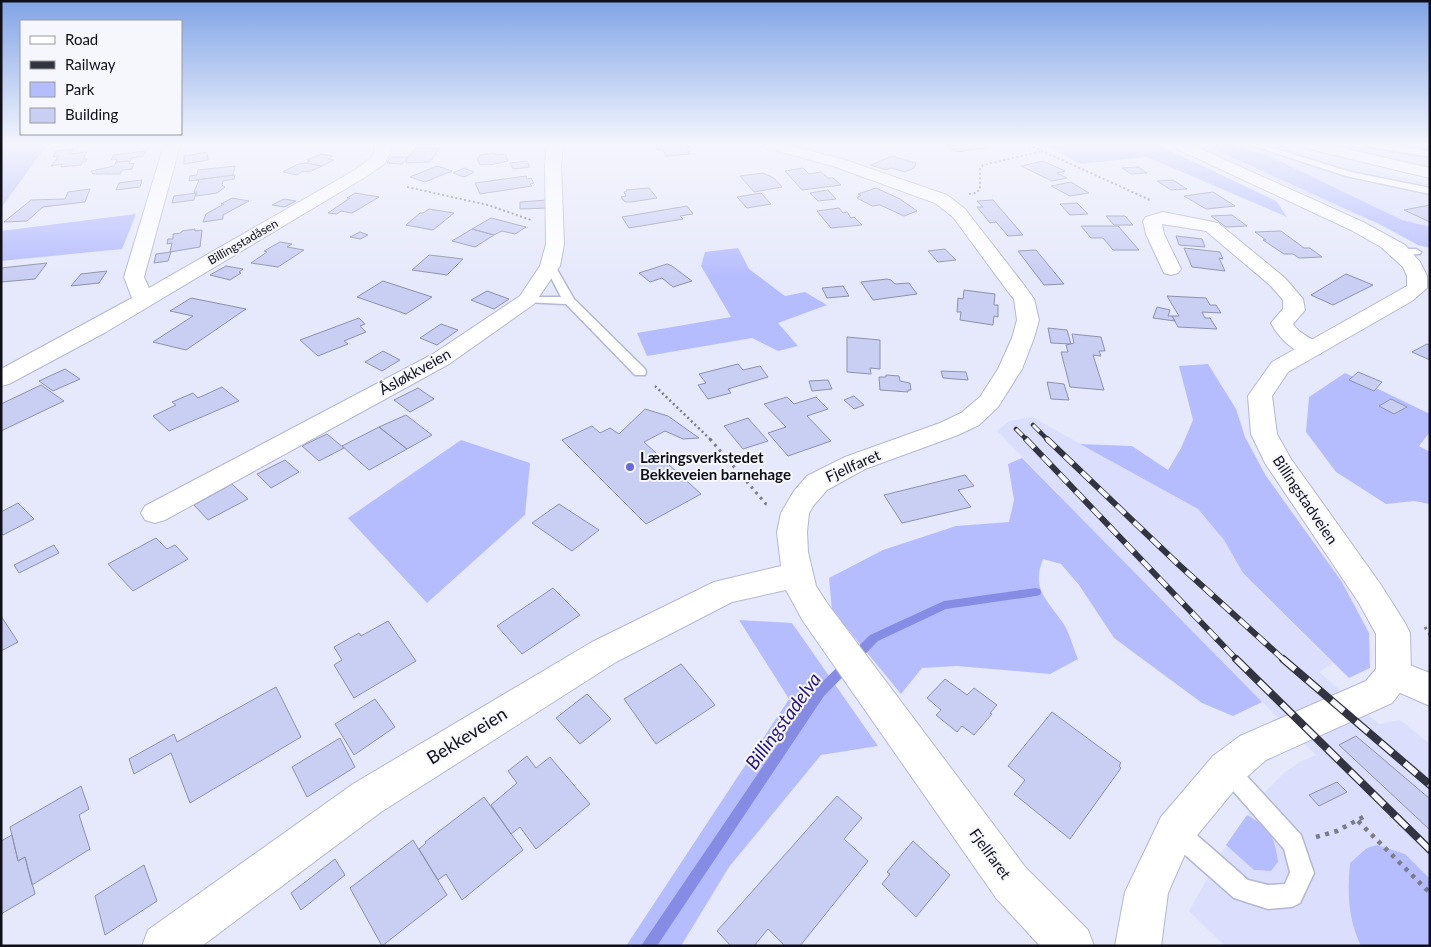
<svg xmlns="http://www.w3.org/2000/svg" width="1431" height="947" font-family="Lato,sans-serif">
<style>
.built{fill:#dbdffd}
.green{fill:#b6bdff}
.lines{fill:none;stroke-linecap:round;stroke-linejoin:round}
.stream{fill:#868be3;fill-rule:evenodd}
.building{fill:#c9cef3;stroke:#8e91ad}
.lane-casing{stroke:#b3b7d4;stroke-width:3}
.street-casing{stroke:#b3b7d4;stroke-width:2}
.secondary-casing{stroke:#b3b7d4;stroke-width:2}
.path-far3{stroke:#7a7c8a;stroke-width:2;stroke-dasharray:2 2.5;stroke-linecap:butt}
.path-far2{stroke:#7a7c8a;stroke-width:2.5;stroke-dasharray:2 3;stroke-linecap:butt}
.path-far1{stroke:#7a7c8a;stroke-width:3;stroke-dasharray:2.5 4.5;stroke-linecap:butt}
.path{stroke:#7a7c8a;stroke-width:4.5;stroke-dasharray:4 5.5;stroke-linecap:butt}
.lane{fill:#fff;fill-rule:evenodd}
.street{fill:#fff;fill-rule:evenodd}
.secondary{fill:#fff;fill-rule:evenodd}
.rail-far2-casing{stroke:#32343f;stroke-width:4.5}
.rail-far1-casing{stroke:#32343f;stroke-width:6}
.rail-casing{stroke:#32343f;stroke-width:8}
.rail-far2{stroke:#f6f7fd;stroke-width:3;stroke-dasharray:9;stroke-linecap:butt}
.rail-far1{stroke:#f6f7fd;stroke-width:4.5;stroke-dasharray:12;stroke-linecap:butt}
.rail{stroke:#f6f7fd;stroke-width:5.5;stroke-dasharray:16;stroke-linecap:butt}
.poi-dot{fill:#6968e2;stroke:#f6f7fd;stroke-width:2}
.labels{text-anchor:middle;stroke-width:4;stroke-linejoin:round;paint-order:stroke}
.far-street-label{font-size:12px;fill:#0e0f19;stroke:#f6f7fd}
.street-label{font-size:15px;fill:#0e0f19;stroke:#f6f7fd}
.poi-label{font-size:15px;font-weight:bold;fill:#0e0f19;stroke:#f6f7fd;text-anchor:start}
.near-street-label{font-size:18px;fill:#0e0f19;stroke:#f6f7fd}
.near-water-label{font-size:19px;font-style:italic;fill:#27147b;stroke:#f6f7fd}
</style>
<rect width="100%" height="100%" fill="#e6e9fb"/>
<path class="built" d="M1197,145H1270L1430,184V244L1302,193Z
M1330,145H1430V168L1394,160Z
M1032,417L1198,509L1224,540L1243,573L1333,663L1319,672L1379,724L1400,720L1430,744V946H1225L1189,911L1226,845L1261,796L1285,772L1300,762L1316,755L1211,652L997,431L1009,421Z"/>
<path class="green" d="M7,145H47L1,208V152Z
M1046,145H1158L1276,201L1287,217L1147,157L1080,164Z
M1205,145H1235L1271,157L1402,220L1430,227V248L1418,245L1379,224Z
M136,214L122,249L1,261V231Z
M738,248L749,269L785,296L805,292L827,305L778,323L798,346L778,351L752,338L647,356L637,333L731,317L701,266L705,252Z
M1208,364L1236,409L1245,437L1266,476L1342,582L1369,633L1370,668L1349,678L1243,573L1224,540L1198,509L1080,444L1132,446L1168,470L1181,448L1193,420L1179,366Z
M1345,373L1430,414V432L1419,446L1430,452V504L1414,501L1386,504L1336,472L1306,432L1309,397Z
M461,440L530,463L525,515L427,603L348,518Z
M1022,458L1262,702L1233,716L1202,703L1114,638L1079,585L1061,564L1043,559C1031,590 1047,599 1063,623C1070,633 1073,648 1078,659L1050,674L957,666L922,668L901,694L832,610L829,578L883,550L956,526L1009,522L1014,500L1008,464Z
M739,620L792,623L878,746L821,755L729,867L681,946H626L789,699Z
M1247,815C1269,827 1275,837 1278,862L1271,871L1254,870L1226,845Z
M1377,845L1405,854L1430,879V946H1361C1348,920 1347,891 1350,863L1367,848Z"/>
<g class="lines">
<path class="stream" d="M1036,588L1040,589L1041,592L1040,595L1036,596L946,609L878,641L824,696L657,946H641L816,688L870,635L944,601Z"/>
</g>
<path class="building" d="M655,145H688L690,148H687L690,154L666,156L663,150H657Z
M945,145H987L991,147L957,152Z
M416,148H440L430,162L406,163L407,161H405Z
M73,149L70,154L87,152L83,159H87L86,161L82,162L81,165L61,167L62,164L51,166L59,156L53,157L56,151Z
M145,151L143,156L132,158L130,161L116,162L117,159L111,160L114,155Z
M207,152L208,160L184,164V156Z
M495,153V155L505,154L508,161L490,165L489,164L480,165L477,158L480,157L479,155Z
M321,154L333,156L328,159L334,160L322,166L306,163L310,161L307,160Z
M892,156L916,163L914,168L905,172L891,168L886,170L871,165Z
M391,157H408L402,164L387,163Z
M130,161L129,164L134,163L132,169L122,170L120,174H93L91,171L114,166L116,162Z
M527,161L530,167L513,169L510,163Z
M1043,161L1065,171L1057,173L1067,178L1052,181L1021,166Z
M306,163L322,166L309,172L303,171L297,175L283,172L298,164Z
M235,166L233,175L189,181L190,176L197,175L198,170Z
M437,166L452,171L425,182L410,177Z
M1138,167L1147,173L1131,174L1122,168Z
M464,168L474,172L464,177L453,173Z
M803,168L809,174L821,172L828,178H833L841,185L802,190L785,171Z
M763,173L774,178L782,187L754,192L740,176Z
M235,175L234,179L223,181L222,185L225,187L217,193L196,196L197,192H194L199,180H196Z
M526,176L527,179L531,178L534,183L530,184L532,186L480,194L475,183Z
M142,180L140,187L116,190L119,183Z
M1173,180L1187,189L1171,190L1157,181Z
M1071,182L1089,193L1070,196L1051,186Z
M649,188L657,198L631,202H625L621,197L626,196L624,192L627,191L626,190Z
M876,188L900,199L917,211L904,216L880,205L872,206L857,198L861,195L858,194Z
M90,189L85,202L43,207L27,221L4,222L31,200L65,199L68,192Z
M828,190L836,199L818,201L810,193Z
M1213,192L1235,206L1206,209L1184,196Z
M196,193L194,200L172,203L174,196Z
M355,193L379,197L352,213L341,211L337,214L328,213L350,198H347Z
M761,193L771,204L747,208L737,197Z
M232,198L249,201L223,215V219L203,222L206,214L224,204H221Z
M284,199L296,201L284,207L272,205Z
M547,200V208L520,209V202Z
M993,200L1023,235L1008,236L996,222L990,223L977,207H983L977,201Z
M1077,203L1088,214L1070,215L1060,204Z
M1430,205V222L1404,210Z
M687,206L693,214L680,216L683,219L629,228L622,217Z
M839,208L843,213L847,212L851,218L854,217L862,225L831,228L817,211Z
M429,209L454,213L433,230L406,225L420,213H423Z
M1232,215L1247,226L1226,227L1211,216Z
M1106,216H1125L1133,225H1114Z
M491,218L526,227L515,234L502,231L494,235L472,229Z
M1081,226H1118L1139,250H1113L1103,238H1091Z
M195,229V231L202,230L200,247L170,252L172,243L167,244L168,239H173V234L181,233L182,231Z
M472,229L494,235L475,247L452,241Z
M1281,231L1304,248H1310L1322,257L1299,258L1293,254H1284L1263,240H1266L1255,232Z
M360,232L368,235L360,239L350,237Z
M1176,236L1202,239L1205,247L1179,245Z
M280,242L292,244L287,247L304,250L278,267L251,263L267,252L264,251Z
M1184,248L1220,252L1223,259L1219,258L1225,271L1192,267Z
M945,249L956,260L938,262L928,251Z
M1036,250L1064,284L1044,285L1018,251Z
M171,252L168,261L154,263L156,254Z
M429,255L463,259L447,275L412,270Z
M47,263L35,279L1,282V268Z
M667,264L672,266L692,281L673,287L662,278L650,282L639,273Z
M226,266L243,269L239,272L241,273L230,280L210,275Z
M107,271L99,283L71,286L81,274Z
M1346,274L1373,285L1333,305L1311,295Z
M887,279L891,280L895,284L909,283L917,294L873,300L861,282Z
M383,281L432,297L406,314L357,297Z
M843,286L849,296L827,298L822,288Z
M964,290L995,294L994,305H998V317L994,316L993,325L960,320L961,312H957L958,298L963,299Z
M487,291L509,299L494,309L471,300Z
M1167,296L1206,298L1210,305H1216L1221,313L1202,312L1205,318H1210L1217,329L1178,327L1172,316H1179Z
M191,298L246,309L186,350L153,342L193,316L170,311Z
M1157,307L1170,310L1168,316H1172L1175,321L1153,318Z
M359,318L365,324L360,326L366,332L344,341L348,344L318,356L300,340Z
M441,324L458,330L437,345L420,338Z
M1048,328L1067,330L1071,344L1051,343Z
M1072,334L1101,337L1105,351H1099L1101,356L1093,355L1104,390L1070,387L1061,352H1068L1066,345L1074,343Z
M847,337L880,340V369L870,368L871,374L847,372Z
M1427,344L1430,345V360L1412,352Z
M383,351L400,360L382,371L365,362Z
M738,364L743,370L760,366L768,377L728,389L731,393L708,399L698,385L706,383L699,374Z
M65,369L80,379L53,391L39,381Z
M941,371L966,372L968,380L943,378Z
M1358,372L1382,382L1374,391L1349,380Z
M886,375L899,376L900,381L910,383L911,390H908V392L880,390L879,377H886Z
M828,380L832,389L812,391L809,381Z
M1047,382L1064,384L1069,400L1051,399Z
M41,385L64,401L1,431V404Z
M222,387L239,401L169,431L153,416L176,405L172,402L193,393L198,398Z
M418,388L434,399L410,412L394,400Z
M854,396L864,405L854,409L844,400Z
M787,397L794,404L816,397L828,409L807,416L831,441L788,456L768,433L786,427L764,404Z
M1391,399L1407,407L1394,414L1379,406Z
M645,409L668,416L699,438L683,439L665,431L644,442L701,494L646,524L562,440L592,426L600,433L610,428L619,434Z
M406,415L432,435L407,449L379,427Z
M748,418L768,441L743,449L724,426Z
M379,427L407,449L369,470L342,446Z
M327,434L344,448L319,461L302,446Z
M285,460L299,472L271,488L257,474Z
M965,475L974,486L958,490L971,507L902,523L884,495Z
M232,484L248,499L208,520L194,505Z
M18,503L34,519L3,535L1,533V512Z
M559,504L599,530L572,551L532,523Z
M156,538L167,549L175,545L188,559L133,591L108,564Z
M54,545L59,553L19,573L14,565Z
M553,588L580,615L522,654L497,626Z
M1,616L18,642L1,651Z
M388,621L416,661L354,698L334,665L342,660L334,647L359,633L361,636Z
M681,664L715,705L656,744L624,699Z
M945,679L967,695L974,688L997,705L990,713L992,714L974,735L962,726L957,732L936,715L941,710L927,698Z
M276,687L301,737L190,803L171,753L134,774L129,759L174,734L177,742Z
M587,694L611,719L580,744L556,718Z
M375,699L395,727L354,755L335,724Z
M1052,712L1121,763L1119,766L1121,768L1070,839L1014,794L1025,780L1008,766Z
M1356,736L1430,799V830L1339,745Z
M340,738L355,767L307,797L292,767Z
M527,756L536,768L550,757L590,804L536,849L520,827L511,834L491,805L517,783L508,771Z
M1337,782L1347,792L1319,806L1309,795Z
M81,786L89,809L79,815L90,849L32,885L25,857L18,861L10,827Z
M837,796L862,818L844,839L868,861L800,946H785L768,929L754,946H731L717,931Z
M484,797L523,850L462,900L446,874L438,880L419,849L426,843L425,842Z
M12,835L18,861L25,857L35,894L1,914V841Z
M413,840L447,895L382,946L350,888Z
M913,841L950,875L916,917L882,884L890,874L887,872Z
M335,859L345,875L301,910L291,893Z
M144,865L157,901L105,935L95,896Z"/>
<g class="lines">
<defs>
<path id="lane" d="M1251,145H1263L1351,172L1430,188V194L1346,176Z
M1367,145H1387L1430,151V157L1371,147Z
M1416,249L1421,252L1420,254L1401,255L1396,252L1401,249Z
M550,263L555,266L574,299L645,369L646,372L645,375H635L566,304L523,302L521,300L523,298L527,297H561L545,266Z
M1227,759L1234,762L1301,835L1314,873L1300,903L1292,907L1268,909L1234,898L1167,839L1164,831L1167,823L1175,820L1183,823L1248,880L1268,885L1285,884L1290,872L1284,849L1220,776L1216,769L1220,762Z"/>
<path id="street" d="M164,145H180L144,277L149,288L355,170L371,158L375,151L373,145H389L391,151L384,164L367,176L106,332L9,384L1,386V369L132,298L124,277Z
M547,145H563L561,165L564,244L560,266L534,304L449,364L165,520L155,523L145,520L141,513L145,506L433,354L520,296L540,266L546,244L545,165Z
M763,145H788L845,160L947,195L965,209L1024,285L1034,299L1039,320L1034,338L1022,369L998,407L979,425L958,435L865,469L827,490L814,505L809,513L807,532L808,552L816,586L827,603L1026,868L1088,930L1094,946H1040L996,898L803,621L786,590L732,602L616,662L381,812L202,946H142L148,930L353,784L592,642L714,582L781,566L777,532L781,513L794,491L807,476L845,457L940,423L961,413L980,397L998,369L1012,338L1017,320L1014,299L1009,293L953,217L935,203L833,166L766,148Z
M1163,212L1218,223L1285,278L1303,299L1305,310L1293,324C1300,336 1316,338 1323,349L1320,354C1299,359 1280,340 1271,323L1283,309V300L1271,286L1206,231L1162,224L1164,234L1181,269L1178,273L1171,275L1164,273L1146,234L1143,221L1146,217Z
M1394,659L1430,673V706L1382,685L1377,674L1382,663Z"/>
<path id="secondary" d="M1172,145H1192L1363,222L1405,245L1420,262L1427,276V288L1412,301L1288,372L1272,396L1277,434L1291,459L1381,585L1405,623L1410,633L1411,674L1406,685L1392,703L1266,760L1241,782L1189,845L1168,893L1161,946H1115L1125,892L1161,817L1213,756L1240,736L1366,681L1376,669V634L1359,603L1265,463L1251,434L1248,396L1272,362L1407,286V276L1403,267L1381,247L1351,230L1175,148Z
M1302,145H1329L1430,168V178L1305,148Z"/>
</defs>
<use href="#lane" class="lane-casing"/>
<use href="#street" class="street-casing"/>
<use href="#secondary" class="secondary-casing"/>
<path class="path-far3" d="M1029,145L1150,200
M407,187L488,205L531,220
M969,194L976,193L980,189V169L983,165L1043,151"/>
<path class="path-far2" d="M655,386L711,440"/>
<path class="path-far1" d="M710,439L766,504L770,505
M1425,627L1430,635"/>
<path class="path" d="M1358,821L1430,893
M1316,837L1337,831L1365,816"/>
<use href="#lane" class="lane"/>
<use href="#street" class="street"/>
<use href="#secondary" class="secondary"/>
<defs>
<path id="rail-far2" d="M1033,425L1048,440
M1016,429L1027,440"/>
<path id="rail-far1" d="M1026,439L1237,660
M1047,439L1178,564L1284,660"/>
<path id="rail" d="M1236,659L1430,850
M1283,659L1430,785"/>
</defs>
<use href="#rail-far2" class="rail-far2-casing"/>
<use href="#rail-far1" class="rail-far1-casing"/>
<use href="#rail" class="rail-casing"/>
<use href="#rail-far2" class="rail-far2"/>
<use href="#rail-far1" class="rail-far1"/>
<use href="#rail" class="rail"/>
</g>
<linearGradient id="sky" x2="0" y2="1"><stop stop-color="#81a4e6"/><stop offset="0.52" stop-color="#f4f5fd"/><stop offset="1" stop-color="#f4f5fd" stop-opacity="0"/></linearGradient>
<rect width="1431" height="277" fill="url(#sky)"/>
<circle class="poi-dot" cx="630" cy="467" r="5"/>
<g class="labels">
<g class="far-street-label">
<text transform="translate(243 242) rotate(-30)" y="4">Billingstadåsen</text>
</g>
<g class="street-label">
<text transform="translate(415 372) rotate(-29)" y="5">Åsløkkveien</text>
<text transform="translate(853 466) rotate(-24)" y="5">Fjellfaret</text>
<text transform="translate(1305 500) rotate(56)" y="5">Billingstadveien</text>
<text transform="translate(990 854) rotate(54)" y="5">Fjellfaret</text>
</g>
<g class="poi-label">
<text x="640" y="463">Læringsverkstedet<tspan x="640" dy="17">Bekkeveien barnehage</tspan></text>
</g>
<g class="near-street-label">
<text transform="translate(467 736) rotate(-32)" y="6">Bekkeveien</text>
</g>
<g class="near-water-label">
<text transform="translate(783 721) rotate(-54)" y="7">Billingstadelva</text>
</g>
</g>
<rect width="1431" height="947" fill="none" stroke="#0e0f19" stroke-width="5"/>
<rect x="20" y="20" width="162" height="115" fill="#f6f7fd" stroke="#999aa2"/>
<rect x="30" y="36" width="25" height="8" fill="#ffffff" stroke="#999aa2"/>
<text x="65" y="45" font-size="15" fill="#0e0f19">Road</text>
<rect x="30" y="61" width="25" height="8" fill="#32343f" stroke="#999aa2"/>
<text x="65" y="70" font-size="15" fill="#0e0f19">Railway</text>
<rect x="30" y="82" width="25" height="15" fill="#b6bdff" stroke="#999aa2"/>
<text x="65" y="95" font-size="15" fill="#0e0f19">Park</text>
<rect x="30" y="108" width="25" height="15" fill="#c9cef3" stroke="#999aa2"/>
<text x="65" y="120" font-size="15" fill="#0e0f19">Building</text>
</svg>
